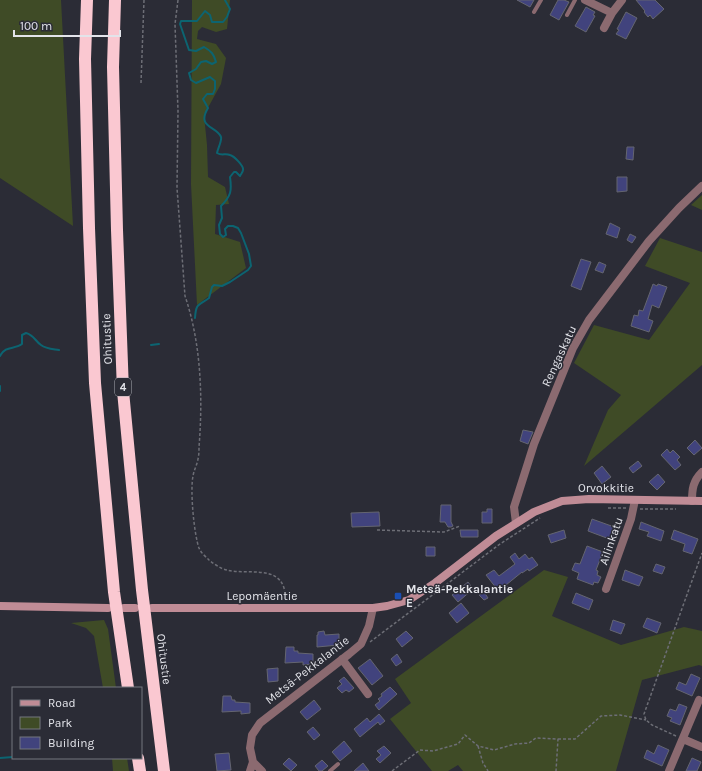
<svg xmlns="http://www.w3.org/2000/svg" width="702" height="771" font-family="Karla,sans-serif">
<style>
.green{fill:#3f4b26}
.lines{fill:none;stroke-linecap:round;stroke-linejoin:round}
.stream{stroke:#0c6471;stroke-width:2}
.building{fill:#41437d;stroke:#646570}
.path{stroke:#6d6e76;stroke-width:1.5;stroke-dasharray:3 2;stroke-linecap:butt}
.lane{stroke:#8b6a70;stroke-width:4}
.street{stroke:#8b6a70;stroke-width:8}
.secondary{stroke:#c08c96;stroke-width:8}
.highway{stroke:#fac8d1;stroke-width:12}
.transit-dot{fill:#1a4fb4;stroke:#2b2c36;stroke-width:1.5}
.labels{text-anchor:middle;stroke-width:3;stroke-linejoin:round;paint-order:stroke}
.shield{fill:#2b2c36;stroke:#acadb4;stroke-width:1}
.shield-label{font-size:11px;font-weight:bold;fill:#e3e4ea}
.street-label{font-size:12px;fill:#e3e4ea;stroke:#2b2c36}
.poi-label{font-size:12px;font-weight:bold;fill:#e3e4ea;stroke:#2b2c36;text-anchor:start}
</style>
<rect width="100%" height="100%" fill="#2b2c36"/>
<path class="green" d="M0,0H61L73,226L0,178Z
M192,0H230L227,29L216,32L202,27L198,31L197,39L216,44L226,58L221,84L204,115L207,145L208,177L225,187L229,204L216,205L215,234L240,242L246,268L197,305L191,184Z
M702,195V210L691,205Z
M660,238L702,252V365L584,466L608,410L621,395L574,363L594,325L649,340L690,283L645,266Z
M544,570L568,577L552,616L621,645L684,627L702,631V666L699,665L642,680L616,771H463L458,765L448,771H432L390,719L411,703L395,679Z
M104,620L108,629L116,688H103L94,636L86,628L71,623Z
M112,758H127L129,771H113Z"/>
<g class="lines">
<path class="stream" d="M195,318C196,303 198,306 209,298L212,287L214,285L222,286L230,282L248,270L251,266L249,254L241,233L238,228L233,226H228L225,229L226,235L223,237L220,234L219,225L222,218L221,206C231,196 232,191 230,177L234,172H236L240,176C241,174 243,172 243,170C244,166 234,156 230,155C225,153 222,156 217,153C218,148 222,141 221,137C217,126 196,128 208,108L203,99L207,94H213L215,89V81L210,77L196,83L191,80L189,73L196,69L201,62L206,61L212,64L216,62C214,54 211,51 204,47L196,51L189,50L180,24L181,21H197L205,11L210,15L212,22H223L227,17L230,9L225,0
M151,345L159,344
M0,356C6,345 14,350 22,344V335L26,333C34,335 35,341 41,345C46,349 53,349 59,350
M0,386V391
M0,758L13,757"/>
</g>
<path class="building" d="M517,0H534L530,7Z
M558,0H564L569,2L559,20L550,15Z
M636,0H655L664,9L653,19L650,15L648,17L644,12L645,11Z
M586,7L595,12L593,15L595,16L586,32L575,26Z
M626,12L637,18L626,39L616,34L619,30L617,29Z
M627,147H634L633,160L626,159Z
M617,177H627V191L617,192Z
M610,223L620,228L617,238L606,234Z
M630,234L636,237L632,243L627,240Z
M581,259L591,262L581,290L571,286Z
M599,262L606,265L603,273L595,270Z
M653,284L657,286L658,284L667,287L659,308L652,305L648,319L653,321L649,332L631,326L634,315L638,316L639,310L643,311Z
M523,430L533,432L528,444L520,441Z
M695,440L702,448L694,455L687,448Z
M667,449L670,453L673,450L680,457L677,460L681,465L675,470L661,455Z
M638,461L642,466L633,473L629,468Z
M602,466L611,477L602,484L594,473Z
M658,474L665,482L657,490L649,482Z
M441,505H451V522L453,526L451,527H448L445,522H440Z
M487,509H492V523H482V512H487Z
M379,512L380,526L352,527L351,513Z
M592,519L617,528L612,540L588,531Z
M641,522L664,531L661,541L647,536L649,532L639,529Z
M460,530H478V537H461Z
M564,530L566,538L551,543L548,535Z
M674,530L698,539L692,554L683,551L685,544L671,539Z
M587,546L603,552L596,570L598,571L597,575L601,577L598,583L594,582L593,585L577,579L579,573L572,570L575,563L580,564Z
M426,547H435V556H426Z
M515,553L519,559L525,554L529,559L532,557L538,565L529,571L528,569L522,573V572L506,585L508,587L500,593L486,575L494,570L499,576L515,564L510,557Z
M656,564L665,567L662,574L653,571Z
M625,570L643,577L639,586L622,580Z
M468,582L473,589L458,602L452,595Z
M484,592L488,598L484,600L479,595Z
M576,593L593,600L589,610L572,603Z
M461,603L469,613L457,623L449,613Z
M647,618L661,623L657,633L643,627Z
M613,620L625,624L621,634L610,630Z
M324,631L325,635L339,634V645L317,647V635H318V632Z
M406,631L413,638L402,647L396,639Z
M286,647H294V651H298V653L313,654V664L303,665V662L285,663Z
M397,654L402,662L396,666L391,659Z
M370,659L383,676L372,685L358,668Z
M278,668V681L268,682L267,669Z
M691,674L700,678L692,696L676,689L679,682L686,685Z
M344,677L354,688L349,692L346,690L342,693L337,688L342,684L339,681Z
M390,687L397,694L379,710L375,705L380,701L378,699L382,696L381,694Z
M223,696H231L232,700H235V702L250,703V713L241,714V711L222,712Z
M314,700L321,709L307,720L300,712Z
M679,704L687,707L680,725L670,721L672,718L667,716L670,709L676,711Z
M379,714L385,721L380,725L378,722L360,737L354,729L367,718L370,722Z
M313,727L320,735L314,740L307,732Z
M344,741L352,751L340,761L332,752Z
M658,745L669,750L662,766L644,758L647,750L654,754Z
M384,746L391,753L380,763L376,759L381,755L377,751Z
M229,753L231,770L217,771L215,754Z
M289,758L297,765L291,771L283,764Z
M692,758L701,762L697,771H686Z
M322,760L328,766L322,771H319L315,766Z
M363,763L369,771H354Z"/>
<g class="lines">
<path class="path" d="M178,0L175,24L178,111L177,188L185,296C201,343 203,397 199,447C199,451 199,455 198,459C197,465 194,470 193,476C190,491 194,534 199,548C201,553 206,557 209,560C214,564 221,569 227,570C246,575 277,565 284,588C285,592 285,597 285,601
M141,83L144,0
M608,508H626
M640,509H676
M377,530L444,532L460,526
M370,642L500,544L540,518
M676,736L652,725L646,720L644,714L702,553
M558,739H575L601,716L620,715L646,720
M478,746L483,763L488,771
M392,771L420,750L433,751L458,744L465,735L478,746L494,750L515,744L529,743L536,738L558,739L556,771"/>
<path class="lane" d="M534,12L541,0
M567,15L575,0
M330,771L338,764"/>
<path class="street" d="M585,0L612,13
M604,28L612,13L622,0
M692,501C692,489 693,481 702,472
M516,523L514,507L534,444L573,348L589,320L649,241L679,208L702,186
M606,589L631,519L635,500
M342,659L368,694
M683,739L702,747
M253,762L262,771
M250,771L253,762L250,748L252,735L260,723L349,654L361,644L369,626L373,608
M669,771L699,700"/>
<path class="secondary" d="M0,606L108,608
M124,608H135
M152,608H373L387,606L409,600L435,583L496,536L534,512L562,501L589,499L702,501"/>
<path class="highway" d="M87,0L85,59L89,228L95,383L114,592L128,688
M115,0L113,67L117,230L123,391L142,590L164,771
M138,758L140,771"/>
</g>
<rect class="transit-dot" x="394" y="592" width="8" height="8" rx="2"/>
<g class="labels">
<rect class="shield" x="115" y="378" width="16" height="18" rx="3"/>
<g class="shield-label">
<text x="123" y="391">4</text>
</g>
<g class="street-label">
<text transform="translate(107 339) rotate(-92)" y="4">Ohitustie</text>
<text transform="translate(559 356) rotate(-65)" y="4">Rengaskatu</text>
<text x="606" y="492">Orvokkitie</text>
<text transform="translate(611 541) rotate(-71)" y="4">Ailinkatu</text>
<text x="262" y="600">Lepomäentie</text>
<text transform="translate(164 659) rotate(83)" y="4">Ohitustie</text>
<text transform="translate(307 670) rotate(-38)" y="4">Metsä-Pekkalantie</text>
</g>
<g class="poi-label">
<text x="406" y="593">Metsä-Pekkalantie<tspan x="406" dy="14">E</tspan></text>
</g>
</g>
<rect x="12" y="687" width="130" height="72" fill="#2b2c36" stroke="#75767e"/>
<rect x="20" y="700" width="20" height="6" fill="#c08c96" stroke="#75767e"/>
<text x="48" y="707" font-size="12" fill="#e3e4ea">Road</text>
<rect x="20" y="717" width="20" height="12" fill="#3f4b26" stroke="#75767e"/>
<text x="48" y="727" font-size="12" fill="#e3e4ea">Park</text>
<rect x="20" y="737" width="20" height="12" fill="#41437d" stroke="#75767e"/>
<text x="48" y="747" font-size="12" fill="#e3e4ea">Building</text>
<path d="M14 30v6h106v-6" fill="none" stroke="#e3e4ea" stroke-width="2"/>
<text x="20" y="30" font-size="12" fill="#e3e4ea" stroke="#2b2c36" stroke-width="3" paint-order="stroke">100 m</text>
</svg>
